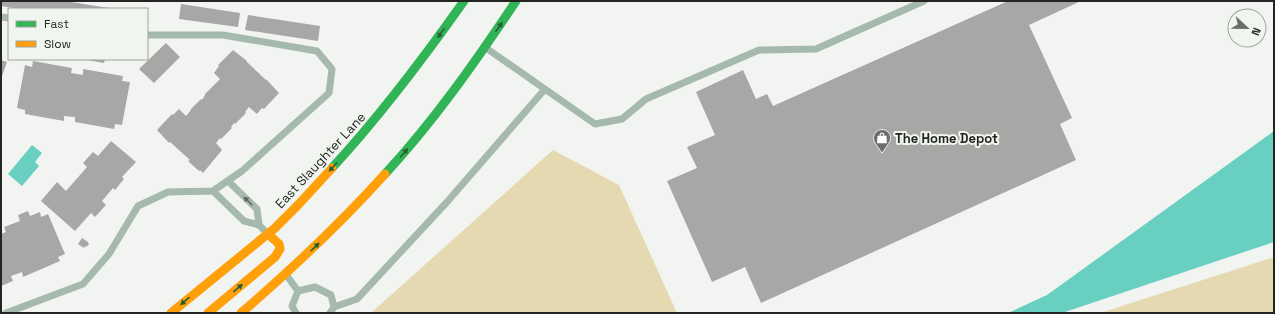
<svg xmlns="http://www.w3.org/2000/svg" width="1275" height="314" font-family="'Space Grotesk',sans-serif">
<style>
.green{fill:#e5d9b1}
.water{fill:#68cfc1}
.building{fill:#a7a8a6}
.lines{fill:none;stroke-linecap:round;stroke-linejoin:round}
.lane{stroke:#a6b9af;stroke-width:7}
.fast{stroke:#30b455;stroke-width:9}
.slow{stroke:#ff9f0a;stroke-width:9}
.oneway{fill:#295e37}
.oneway2{fill:#5e6862}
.labels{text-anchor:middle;stroke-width:4;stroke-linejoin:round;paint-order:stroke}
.poi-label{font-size:13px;font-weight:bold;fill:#242523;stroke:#f1f5f0;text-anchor:start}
.street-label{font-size:13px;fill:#242523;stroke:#f1f5f0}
</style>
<rect width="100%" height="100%" fill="#f2f4f1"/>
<path class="green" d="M553,150L619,185L677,313H371Z
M1274,257V313H1100Z"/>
<path class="water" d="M1274,131V242L1062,313H1008L1047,295Z
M32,145L42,153L35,162L39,166L22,186L8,174Z"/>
<path class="building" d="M1,1H65L109,8L20,9L1,6Z
M1008,1H1081L1029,25L1072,118L1060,124L1076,160L761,303L745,267L712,282L667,181L697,168L687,147L715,135L696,92L743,70L756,99L767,94L773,106Z
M181,4L240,13L238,27L179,19Z
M248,15L320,26L318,41L245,30Z
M166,43L180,57L154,83L139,69Z
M233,50L247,61V62L266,80V79L279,93L264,109L262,108L257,114L249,107L245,112L246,113L235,124L234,123L231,127L232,128L221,139L220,138L216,143L222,150L203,173L200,170L199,171L188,161L190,160L170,142L169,143L157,130L172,114L173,115L179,109L186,116L191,110V109L201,99L202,100L205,95V94L220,79L214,73L219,66L218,65Z
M82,59H105L104,63Z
M1,60L7,62L1,79Z
M33,61L72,68L71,73L83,75V69L123,76L122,81L130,82L122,125L115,124L114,129L75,122V117L64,116V121L25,114V110L17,108L25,65L32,67Z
M111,141L136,162L122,177L124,179L115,190L113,188L102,201L106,205L95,217L91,213L75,231L41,201L57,182L66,191L87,167L83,163L93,152L98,156Z
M28,211L30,216L40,212L41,217L48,214L65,254L58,257L60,261L23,277L22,272L11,276L13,281L1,286V234L6,232L4,227L20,221L18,215Z
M82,238L88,242L89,244L86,247L85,246L84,248L78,244Z"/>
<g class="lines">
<path class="lane" d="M1,17L9,18
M486,48L595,124L622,119L646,99L759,50L816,49L924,1
M228,181L257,209L259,225
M213,191L244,221L259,225L267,233
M287,276L298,291
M298,291L315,287L331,295L334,307
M6,313L83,284L109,254L138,206L168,192L213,191L242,171L329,93L332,69L317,51L223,35H147
M296,313L292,306L298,291
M330,313L334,307L357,299L447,202L545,89"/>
<path class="fast" d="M332,168C380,116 423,59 464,1
M385,174C434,121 476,61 516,1"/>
<path class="slow" d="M171,313L275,228L299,204L332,168
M208,313L275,257L280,249L279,244L268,234
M241,313C292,269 340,224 385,174"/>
</g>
<defs><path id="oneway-solid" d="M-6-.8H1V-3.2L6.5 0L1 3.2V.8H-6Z"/></defs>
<g class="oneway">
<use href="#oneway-solid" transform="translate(499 27) rotate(-55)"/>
<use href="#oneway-solid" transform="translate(441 33) rotate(126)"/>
<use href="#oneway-solid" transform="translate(404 153) rotate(-50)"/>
<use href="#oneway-solid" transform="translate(333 167) rotate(133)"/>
<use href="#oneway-solid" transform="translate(315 247) rotate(-43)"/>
<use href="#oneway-solid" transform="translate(238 288) rotate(-40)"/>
<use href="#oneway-solid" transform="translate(185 301) rotate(140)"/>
</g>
<use class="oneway2" href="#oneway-solid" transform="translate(248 201) rotate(-135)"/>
<defs>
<symbol id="shop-pin" viewBox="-11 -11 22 30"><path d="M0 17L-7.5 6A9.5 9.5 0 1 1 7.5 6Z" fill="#6c6d6b" stroke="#f1f5f0"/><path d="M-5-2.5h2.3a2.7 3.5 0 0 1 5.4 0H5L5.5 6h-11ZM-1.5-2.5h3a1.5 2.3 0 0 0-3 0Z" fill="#fff"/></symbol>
</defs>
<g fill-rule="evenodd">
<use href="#shop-pin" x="872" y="128" width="20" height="27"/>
</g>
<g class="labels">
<g class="poi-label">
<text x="895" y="143">The Home Depot</text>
</g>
<g class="street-label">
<text transform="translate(320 160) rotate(-47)" y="5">East Slaughter Lane</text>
</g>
</g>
<rect width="1275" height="314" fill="none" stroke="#242523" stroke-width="4"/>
<rect x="8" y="8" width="140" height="52" fill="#f1f5f0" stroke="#9fa29e"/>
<rect x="16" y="21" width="20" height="6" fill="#30b455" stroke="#9fa29e"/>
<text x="44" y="28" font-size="12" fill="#242523">Fast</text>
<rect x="16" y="41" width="20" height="6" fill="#ff9f0a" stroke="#9fa29e"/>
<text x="44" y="48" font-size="12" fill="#242523">Slow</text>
<g transform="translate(1247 28) rotate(112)"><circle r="19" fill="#f1f5f0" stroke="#9fa29e"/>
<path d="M0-3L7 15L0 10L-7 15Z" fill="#6c6d6b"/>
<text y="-6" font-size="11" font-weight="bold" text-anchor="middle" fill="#242523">N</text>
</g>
</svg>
